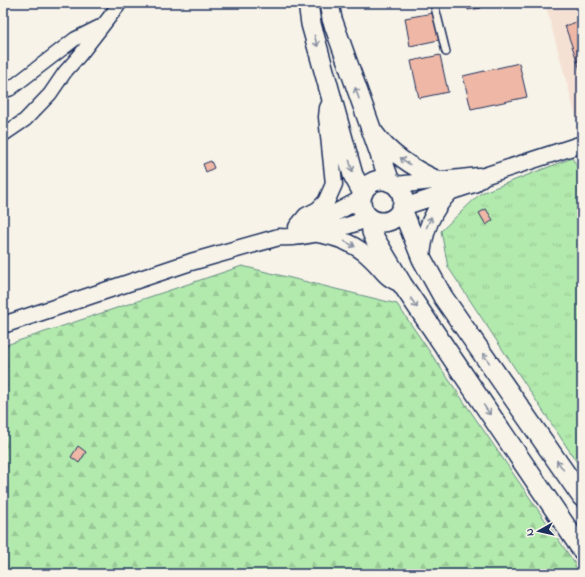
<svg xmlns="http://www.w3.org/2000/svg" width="585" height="577" font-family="'Indie Flower',sans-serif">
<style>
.built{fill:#f5e1d4}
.forest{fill:url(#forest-firs);stroke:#668c85}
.park{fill:url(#park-tufts);stroke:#668c85}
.building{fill:#efb7a5;stroke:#1b2f5e}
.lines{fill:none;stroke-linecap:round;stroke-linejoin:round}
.service-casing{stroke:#1b2f5e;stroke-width:10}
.minor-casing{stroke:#1b2f5e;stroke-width:16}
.tertiary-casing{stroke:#1b2f5e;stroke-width:19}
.secondary-casing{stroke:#1b2f5e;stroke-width:22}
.service{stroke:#f7f3e8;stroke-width:7}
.minor{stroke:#f7f3e8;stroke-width:13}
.tertiary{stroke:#f7f3e8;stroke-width:16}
.secondary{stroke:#f7f3e8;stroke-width:19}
.oneway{stroke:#8991a3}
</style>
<defs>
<pattern id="forest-firs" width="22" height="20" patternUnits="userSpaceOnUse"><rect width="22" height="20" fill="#b2e9ac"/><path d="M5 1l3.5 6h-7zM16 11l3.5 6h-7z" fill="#98c896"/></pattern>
<pattern id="park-tufts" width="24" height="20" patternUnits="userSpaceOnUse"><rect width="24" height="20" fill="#b2e9ac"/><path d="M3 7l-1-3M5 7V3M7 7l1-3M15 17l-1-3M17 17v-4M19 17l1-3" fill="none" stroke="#98c896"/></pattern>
</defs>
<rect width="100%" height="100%" fill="#f7f3e8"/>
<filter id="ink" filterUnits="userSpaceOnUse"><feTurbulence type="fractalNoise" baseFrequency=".025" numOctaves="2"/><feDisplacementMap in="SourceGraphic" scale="8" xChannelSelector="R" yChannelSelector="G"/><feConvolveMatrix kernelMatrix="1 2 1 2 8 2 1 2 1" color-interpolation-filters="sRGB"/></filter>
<g filter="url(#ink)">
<path class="built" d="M545,3H582V122L578,124Z"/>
<path class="forest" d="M242,266L397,304L582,574H3V346Z"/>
<path class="park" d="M572,158L582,173V470L448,267L441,231L481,193Z"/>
<path class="building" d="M467,3H480L481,8L468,10Z
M433,13L439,40L410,46L405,18Z
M582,20V75L565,26Z
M440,55L448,92L419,98L411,61Z
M519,63L527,97L471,109L463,76Z
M211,161L214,168L206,172L203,164Z
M486,209L493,220L486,225L479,213Z
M78,446L86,452L79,463L71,457Z"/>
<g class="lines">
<defs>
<path id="service" d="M434,3L446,52"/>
<path id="minor" d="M3,91L10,89L75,39L99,27
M3,135L25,120L50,94L65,72L80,55L118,6L117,3"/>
<path id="tertiary" d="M374,131C390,154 414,169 439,180
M396,185L479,176
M403,207L474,184L484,176L582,144
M305,225L322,220L361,199
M297,227L306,216L318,210L326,202L334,184L327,117L328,108L332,100
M318,234C338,237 357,245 371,259C384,271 384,278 402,284
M422,259C423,232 432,210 451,191
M3,325L191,262L279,237C302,239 348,227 369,218"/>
<path id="secondary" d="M308,3L311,24L353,175L363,193
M329,3L332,19L390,182
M361 201a21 21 0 1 1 42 0a21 21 0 1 1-42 0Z
M402,209L422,259L443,297L582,497
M371,219L372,232L375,239L402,284L582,550"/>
</defs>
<use href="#service" class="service-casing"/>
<use href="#minor" class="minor-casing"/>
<use href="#tertiary" class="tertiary-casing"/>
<use href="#secondary" class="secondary-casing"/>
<use href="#service" class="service"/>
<use href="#minor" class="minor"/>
<use href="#tertiary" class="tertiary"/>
<use href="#secondary" class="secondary"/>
</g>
<defs><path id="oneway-shaft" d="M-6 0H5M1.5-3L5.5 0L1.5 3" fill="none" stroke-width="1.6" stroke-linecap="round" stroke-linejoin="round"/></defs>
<g class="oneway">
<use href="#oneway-shaft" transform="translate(316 41) rotate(74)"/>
<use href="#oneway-shaft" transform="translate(357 93) rotate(-109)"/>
<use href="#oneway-shaft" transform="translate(405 161) rotate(-144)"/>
<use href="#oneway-shaft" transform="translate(351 166) rotate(74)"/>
<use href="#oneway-shaft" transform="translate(429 222) rotate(-66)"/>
<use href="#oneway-shaft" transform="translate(350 244) rotate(28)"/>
<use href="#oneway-shaft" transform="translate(414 303) rotate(56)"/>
<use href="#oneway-shaft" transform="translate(486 358) rotate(-125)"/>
<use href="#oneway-shaft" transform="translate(487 410) rotate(56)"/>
<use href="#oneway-shaft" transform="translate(560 465) rotate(-125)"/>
</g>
</g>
<rect width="585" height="577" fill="none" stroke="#f7f3e8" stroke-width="16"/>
<rect x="8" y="8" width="569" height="561" fill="none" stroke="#1b2f5e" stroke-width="1.5" filter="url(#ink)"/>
<g transform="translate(539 531) rotate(262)" stroke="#f7f3e8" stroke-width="3" paint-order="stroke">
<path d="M0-3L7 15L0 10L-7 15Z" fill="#1b2f5e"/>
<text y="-6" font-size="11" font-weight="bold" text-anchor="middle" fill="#1b2f5e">N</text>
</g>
</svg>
